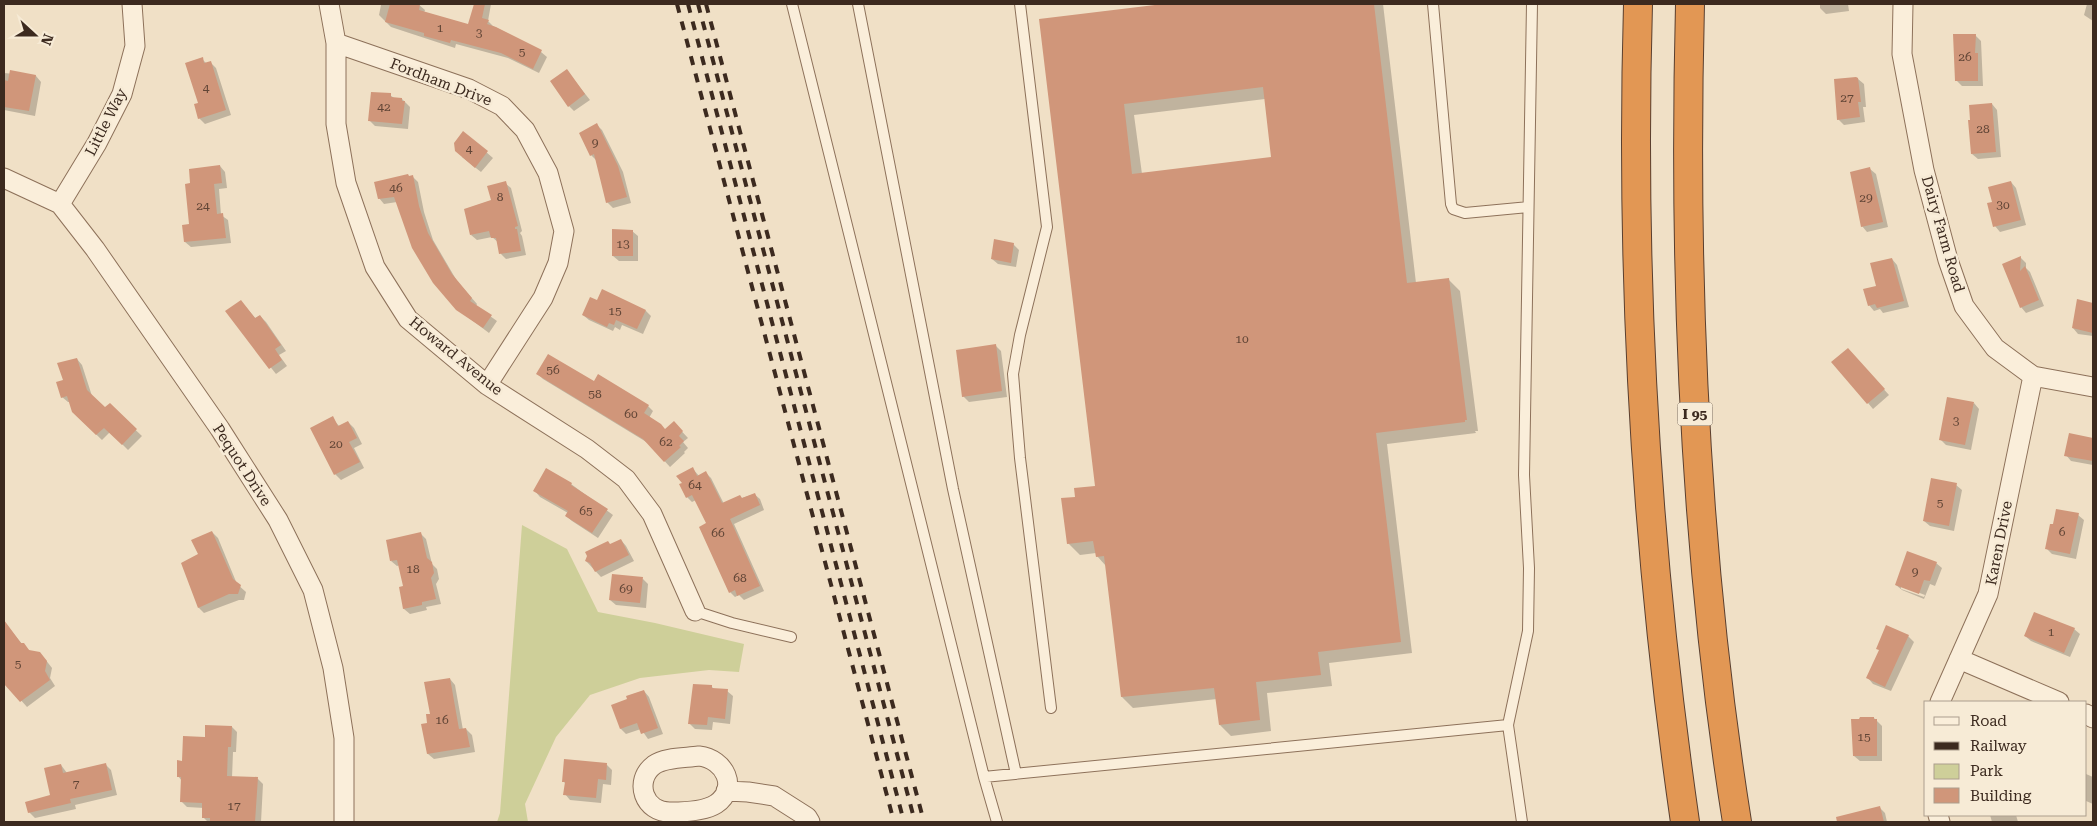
<svg xmlns="http://www.w3.org/2000/svg" width="2097" height="826" font-family="'Roboto Serif',serif">
<style>
.green{fill:#cecf99}
.shadow{fill:#0003;fill-rule:evenodd}
.building{fill:#d0967a;fill-rule:evenodd}
.lines{fill:none;stroke-linecap:round;stroke-linejoin:round}
.lane-casing{stroke:#8d715a;stroke-width:12}
.street-casing{stroke:#8d715a;stroke-width:21}
.highway-casing{stroke:#5a3f2f;stroke-width:30}
.lane{stroke:#faeeda;stroke-width:10}
.street{stroke:#faeeda;stroke-width:19}
.highway{stroke:#e29754;stroke-width:28}
.rail{stroke:#3c2a1f;stroke-width:4;stroke-dasharray:9 9;stroke-linecap:butt}
.labels{text-anchor:middle;stroke-width:5;stroke-linejoin:round;paint-order:stroke}
.number-label{font-size:12px;fill:#614536}
.shield{fill:#f7ebd6;stroke:#746456;stroke-width:1}
.shield-label{font-size:14px;font-weight:bold;fill:#3c2a1f}
.street-label{font-size:15px;fill:#3c2a1f;stroke:#f7ebd6}
</style>
<rect width="100%" height="100%" fill="#f0e0c6"/>
<path class="green" d="M522,525L567,549L598,612L655,623L744,644L739,672L709,670L640,678L590,695L556,737L525,804L528,822H497L500,813Z"/>
<path class="shadow" d="M356,4H418L425,10L424,13L469,26L475,4H491L488,21L493,26L541,52L547,57L539,73L508,58L456,44L455,48L391,27L379,15L381,5Z
M1173,4H1383L1416,283L1448,279L1460,291L1478,431H1475L1476,433L1387,444L1412,653L1329,663L1332,686L1267,693L1271,731L1231,736L1220,725L1217,699L1133,708L1122,697L1106,566L1097,556L1096,553L1080,555L1068,543L1077,498L1097,487L1040,20ZM1265,99L1273,158L1142,174L1134,115Z
M1820,4H1848L1849,11L1826,14L1820,8Z
M2087,4H2093V21L2084,15Z
M1975,35L1981,41L1983,86H1962L1956,80Z
M202,59L207,64L211,63L216,68L231,115L205,124L199,118Z
M567,71L590,100L574,111L569,106Z
M4,73L36,76L41,82L35,116L4,110Z
M1858,79L1864,84L1866,107H1863L1865,122L1844,125L1838,119Z
M390,95L394,98L402,99L410,107L408,129L375,126L369,120Z
M1992,104L1997,110L2001,157L1978,159L1972,154Z
M597,125L602,130L623,172L631,203L613,208L607,202L597,161L591,155Z
M464,133L493,158L481,172L462,157Z
M220,166L225,172L227,188L219,189L221,215L228,220L231,243L191,247L185,242L191,225L192,184Z
M1870,169L1876,174L1888,227L1867,232L1862,226Z
M412,176L418,182L424,212L433,240L457,281L477,304L476,306L497,321L489,333L457,309L397,202L384,204L379,198Z
M2011,182L2016,188L2026,225L2000,232L1995,226L1993,203Z
M505,183L511,188L522,231L520,233L522,236L526,255L506,259L501,254L499,243L492,237L477,240L471,235Z
M632,231L638,236V261H619L613,256Z
M1013,244L1019,250L1016,267L998,264L992,259Z
M2021,258L2026,263V268L2030,272L2044,306L2026,313L2021,307L2004,265Z
M1892,259L1897,265L1909,307L1883,313L1880,309L1874,311L1869,305Z
M2078,301L2093,304V336L2078,334L2073,328Z
M598,302L646,311L651,316L643,334L622,325L620,330L615,327L613,331L589,320L583,315Z
M246,307L256,319L260,316L266,322L286,351L279,355L287,366L276,374L226,311Z
M996,346L1001,351L1007,397L969,402L963,396Z
M1853,355L1889,395L1873,409L1868,403Z
M77,359L82,365L92,396L105,408L109,405L142,436L128,450L110,432L102,440L73,412L70,402H68L62,397L64,381Z
M538,374L594,383L648,406L653,411L649,418L665,430L674,423L688,438L683,442L688,448L684,452L685,453L670,467L648,443L543,379Z
M1974,403L1979,409L1971,450L1946,445L1940,439Z
M332,418L340,427L348,422L354,428L362,444L354,448L364,468L341,480L335,474Z
M2093,435V465L2071,461L2066,455L2092,439Z
M693,469L699,476L706,473L711,478L724,504L754,494L760,499L764,510L734,524L764,591L744,600L739,595L735,597L730,592L708,524L696,500L692,502L687,497Z
M571,484L613,515L598,538L572,521L566,516L568,513L540,497L535,491Z
M1956,485L1962,490L1954,531L1930,526L1924,521Z
M2078,515L2084,520L2076,559L2052,554L2047,549Z
M212,532L218,538L237,584L246,592L244,600H239L204,613L199,608L183,564L199,555Z
M421,534L426,539L432,564L437,569L439,579L436,584L441,604L426,607L427,610L410,614L404,609V587L400,565L397,566L391,561Z
M621,540L626,546L634,561L601,577L586,561Z
M1936,563L1942,568L1935,586L1930,584L1924,599L1902,590L1896,585ZM1901,586L1925,595L1924,597L1901,589Z
M643,579L648,584L646,608L616,605L610,600Z
M5,623L22,644L30,651L45,659L52,668L50,678L55,686L27,707L4,681V667L6,665L4,663Z
M2074,629L2080,634L2070,657L2031,641L2025,636Z
M1908,636L1914,642L1891,691L1873,684L1868,678Z
M450,679L455,685L463,730L466,729L472,735L475,752L434,759L428,754L423,725L429,724L431,715Z
M711,686L714,689L727,691L733,696L730,724L713,722L712,730L695,729L689,723Z
M644,691L649,697L663,734L648,739L641,729L626,734L621,729L613,706L629,700Z
M1874,718L1882,726V761H1860L1854,756Z
M232,727L237,732L236,752H233L232,778L258,779L263,784L261,822H208L203,817L204,808L187,807L181,801L182,781L178,776L183,762L206,738Z
M105,764L111,770L117,795L75,805L76,809L35,818L29,812L52,796L61,765L67,773Z
M607,765L612,770L611,785L603,784L601,803L570,800L565,794L566,784L563,781Z
M2086,774L2093,777V804L2086,801Z
M1880,808L1885,813L1887,822H1860L1858,813Z
M1990,815H2016L2018,822H1992Z"/>
<path class="building" d="M390,4H420L419,10L468,24L474,4H485L482,18L489,20L487,24L496,27L542,50L533,69L501,53L451,40L450,43L424,36V33L385,22Z
M1163,4H1374L1407,283L1449,278L1467,420H1465V422L1376,433L1401,642L1318,652L1321,675L1256,682L1260,720L1219,725L1214,688L1121,697L1104,556L1096,557L1093,541L1067,544L1061,498L1075,497L1074,488L1095,486L1039,19ZM1263,87L1271,157L1132,174L1124,104Z
M1953,34H1976L1975,53H1978V81H1955Z
M203,57L204,63L211,61L226,110L198,119L194,104L198,103L185,63Z
M567,69L585,94L568,107L550,81Z
M10,70L36,75L29,111L4,107V80L8,81Z
M1856,77L1858,78L1861,102H1858L1860,117L1837,120L1834,79Z
M371,92L391,93V97L402,98V101H405L402,124L368,121Z
M1992,103L1996,152L1971,154L1968,120H1970L1969,105Z
M597,123L618,166L627,197L606,203L594,154L590,156L579,133Z
M463,131L488,151L475,168L455,151L454,143Z
M220,165L222,183L214,184L217,214L223,213L226,238L184,242L182,225L189,224L185,184L190,183L189,169Z
M1870,167L1883,222L1861,227L1850,172Z
M408,174L409,176L413,175L419,206L428,233L452,274L472,298L470,301L492,315L483,328L456,310L433,283L412,248L394,197L378,199L374,182Z
M506,181L518,226L515,227V229H517L521,251L499,254L496,238H491L489,231L470,235L464,209L491,200L487,186Z
M2011,181L2021,220L1993,227L1987,203L1992,202L1988,187Z
M612,229L633,230V256H612Z
M994,239L1014,243L1011,263L991,259Z
M2021,256L2020,271L2025,266L2039,300L2020,308L2002,264Z
M1892,258L1904,301L1877,308L1875,304L1868,306L1863,289L1876,286L1870,263Z
M602,289L646,310L637,329L616,320L614,325L609,323L607,327L582,315L590,297L597,300Z
M2077,299L2093,303V333L2072,328Z
M241,300L255,318L260,315L281,345L275,349L282,360L269,369L225,311Z
M996,344L1002,391L962,397L956,350Z
M1848,348L1885,389L1867,404L1831,362Z
M548,354L594,381L598,374L649,405L644,413L661,424L665,429L674,421L683,431L679,436L684,441L679,446L681,447L664,462L643,439L536,374Z
M77,358L87,390L105,407L110,403L137,429L122,445L104,428L96,435L72,412L67,396L61,398L56,382L63,380L57,363Z
M1947,397L1974,402L1965,445L1939,440Z
M333,416L338,426L348,421L357,438L349,442L360,462L334,475L310,428Z
M2069,433L2093,438V461L2064,456Z
M693,467L697,476L706,471L722,503L740,495L742,498L755,493L760,505L730,519L760,586L737,596L735,590L729,593L699,527L706,523L692,495L686,498L679,484L682,483L676,476Z
M546,468L572,483L571,485L608,509L592,533L565,516L568,511L533,491Z
M1931,478L1957,483L1949,526L1923,521Z
M2056,509L2079,513L2070,554L2045,549L2050,524H2053Z
M212,531L233,579L241,585L238,594H229L198,608L181,563L198,554L191,540Z
M421,532L427,558L432,562L434,573L431,578L436,599L422,602V605L403,609L399,587L403,586L397,560L390,561L386,540Z
M621,539L629,555L595,572L590,563L585,561L587,556L585,552L608,541L610,544Z
M1907,551L1937,562L1930,581L1924,580L1919,594L1895,585Z
M612,574L643,577L640,603L609,600Z
M2034,612L2075,628L2064,653L2024,636Z
M4,620L21,643H24L29,650L40,652L47,661L45,671L50,680L20,702L4,684Z
M1886,625L1909,635L1885,687L1866,678L1879,650L1876,649Z
M450,678L459,729L466,728L470,747L427,754L421,724L427,723L426,714H430L424,682Z
M693,684L712,685V688L728,689L725,719L708,717L707,725L688,724Z
M644,690L658,728L641,734L637,723L620,729L611,705L627,699L626,696Z
M1860,717H1874V719H1877V756H1853L1851,719H1859Z
M205,725L232,726L231,747H228L227,776L258,777L255,822H210V818H202V803L180,802L181,777H177V760L182,761L183,736L205,737Z
M564,759L607,763L606,780L598,779L596,798L563,795L565,782H562Z
M106,763L112,790L70,799L71,803L28,813L25,802L50,795L44,768L61,764L63,773Z
M1880,806L1884,822H1837L1836,817Z"/>
<g class="lines">
<defs>
<path id="lane" d="M792,4L984,777
M858,4L953,489L1016,774
M1020,4L1047,227L1020,335L1013,374L1020,458L1051,708
M1433,4L1451,204L1453,209L1465,213L1528,207
M695,611L732,623L791,637
M997,822L984,777L1508,725
M1522,822L1508,725L1528,631L1529,568L1524,475L1532,4"/>
<path id="street" d="M329,4L336,43V124L346,183L375,267L408,319L487,385L587,449L626,479L652,514L695,611
M1903,4L1902,54L1924,170L1948,260L1964,306L1995,348L2033,376L2093,387
M336,43L469,89L502,106L525,130L548,173L564,231L558,263L543,298L487,385
M4,178L60,204L95,249L220,429L278,520L313,590L333,668L344,738V822
M60,204L97,143L122,94L135,46L132,4
M1959,659L2059,702
M1940,702L1988,594L2033,376
M2086,714L2093,718
M699,756C725,759 739,788 716,804C705,811 683,812 671,812C644,813 633,781 654,765C665,757 686,758 699,756Z
M726,791L748,792L774,796L807,817L810,822
M1938,815L1940,822"/>
<path id="highway" d="M1638,4C1630,278 1646,551 1685,822
M1690,4C1683,277 1694,552 1737,822"/>
</defs>
<use href="#lane" class="lane-casing"/>
<use href="#street" class="street-casing"/>
<use href="#highway" class="highway-casing"/>
<use href="#lane" class="lane"/>
<use href="#street" class="street"/>
<use href="#highway" class="highway"/>
<path class="rail" d="M677,4L894,822
M688,4L904,822
M698,4L915,822
M706,4L924,822"/>
</g>
<g class="labels">
<g class="number-label">
<text x="440" y="32">1</text>
<text x="479" y="37">3</text>
<text x="522" y="56">5</text>
<text x="1965" y="61">26</text>
<text x="206" y="92">4</text>
<text x="1847" y="102">27</text>
<text x="384" y="111">42</text>
<text x="1983" y="133">28</text>
<text x="595" y="147">9</text>
<text x="469" y="153">4</text>
<text x="396" y="192">46</text>
<text x="500" y="201">8</text>
<text x="1866" y="202">29</text>
<text x="2003" y="209">30</text>
<text x="203" y="210">24</text>
<text x="623" y="248">13</text>
<text x="615" y="315">15</text>
<text x="1242" y="343">10</text>
<text x="553" y="374">56</text>
<text x="595" y="398">58</text>
<text x="631" y="418">60</text>
<text x="1956" y="425">3</text>
<text x="666" y="446">62</text>
<text x="336" y="448">20</text>
<text x="695" y="489">64</text>
<text x="1940" y="507">5</text>
<text x="586" y="515">65</text>
<text x="2062" y="536">6</text>
<text x="718" y="537">66</text>
<text x="413" y="573">18</text>
<text x="1915" y="576">9</text>
<text x="740" y="582">68</text>
<text x="626" y="593">69</text>
<text x="2051" y="636">1</text>
<text x="18" y="668">5</text>
<text x="442" y="724">16</text>
<text x="1864" y="741">15</text>
<text x="76" y="788">7</text>
<text x="234" y="810">17</text>
</g>
<rect class="shield" x="1677.5" y="402.5" width="35" height="23" rx="4"/>
<g class="shield-label">
<text x="1695" y="419">I 95</text>
</g>
<g class="street-label">
<text transform="translate(441 82) rotate(21)" y="5">Fordham Drive</text>
<text transform="translate(106 122) rotate(-63)" y="5">Little Way</text>
<text transform="translate(1943 234) rotate(74)" y="5">Dairy Farm Road</text>
<text transform="translate(456 356) rotate(39)" y="5">Howard Avenue</text>
<text transform="translate(242 465) rotate(57)" y="5">Pequot Drive</text>
<text transform="translate(1999 543) rotate(-79)" y="5">Karen Drive</text>
</g>
</g>
<rect width="2097" height="826" fill="none" stroke="#3c2a1f" stroke-width="10"/>
<rect x="1924" y="701" width="162" height="115" fill="#f7ebd6" stroke="#ac9e8d"/>
<rect x="1934" y="717" width="25" height="8" fill="#faeeda" stroke="#ac9e8d"/>
<text x="1970" y="726" font-size="15" fill="#3c2a1f">Road</text>
<rect x="1934" y="742" width="25" height="8" fill="#3c2a1f" stroke="#ac9e8d"/>
<text x="1970" y="751" font-size="15" fill="#3c2a1f">Railway</text>
<rect x="1934" y="764" width="25" height="15" fill="#cecf99" stroke="#ac9e8d"/>
<text x="1970" y="776" font-size="15" fill="#3c2a1f">Park</text>
<rect x="1934" y="788" width="25" height="15" fill="#d0967a" stroke="#ac9e8d"/>
<text x="1970" y="801" font-size="15" fill="#3c2a1f">Building</text>
<g transform="translate(35 35) rotate(111)" stroke="#f7ebd6" stroke-width="4" paint-order="stroke">
<path d="M0-4L9 19L0 12L-9 19Z" fill="#3c2a1f"/>
<text y="-8" font-size="14" font-weight="bold" text-anchor="middle" fill="#3c2a1f">N</text>
</g>
</svg>
